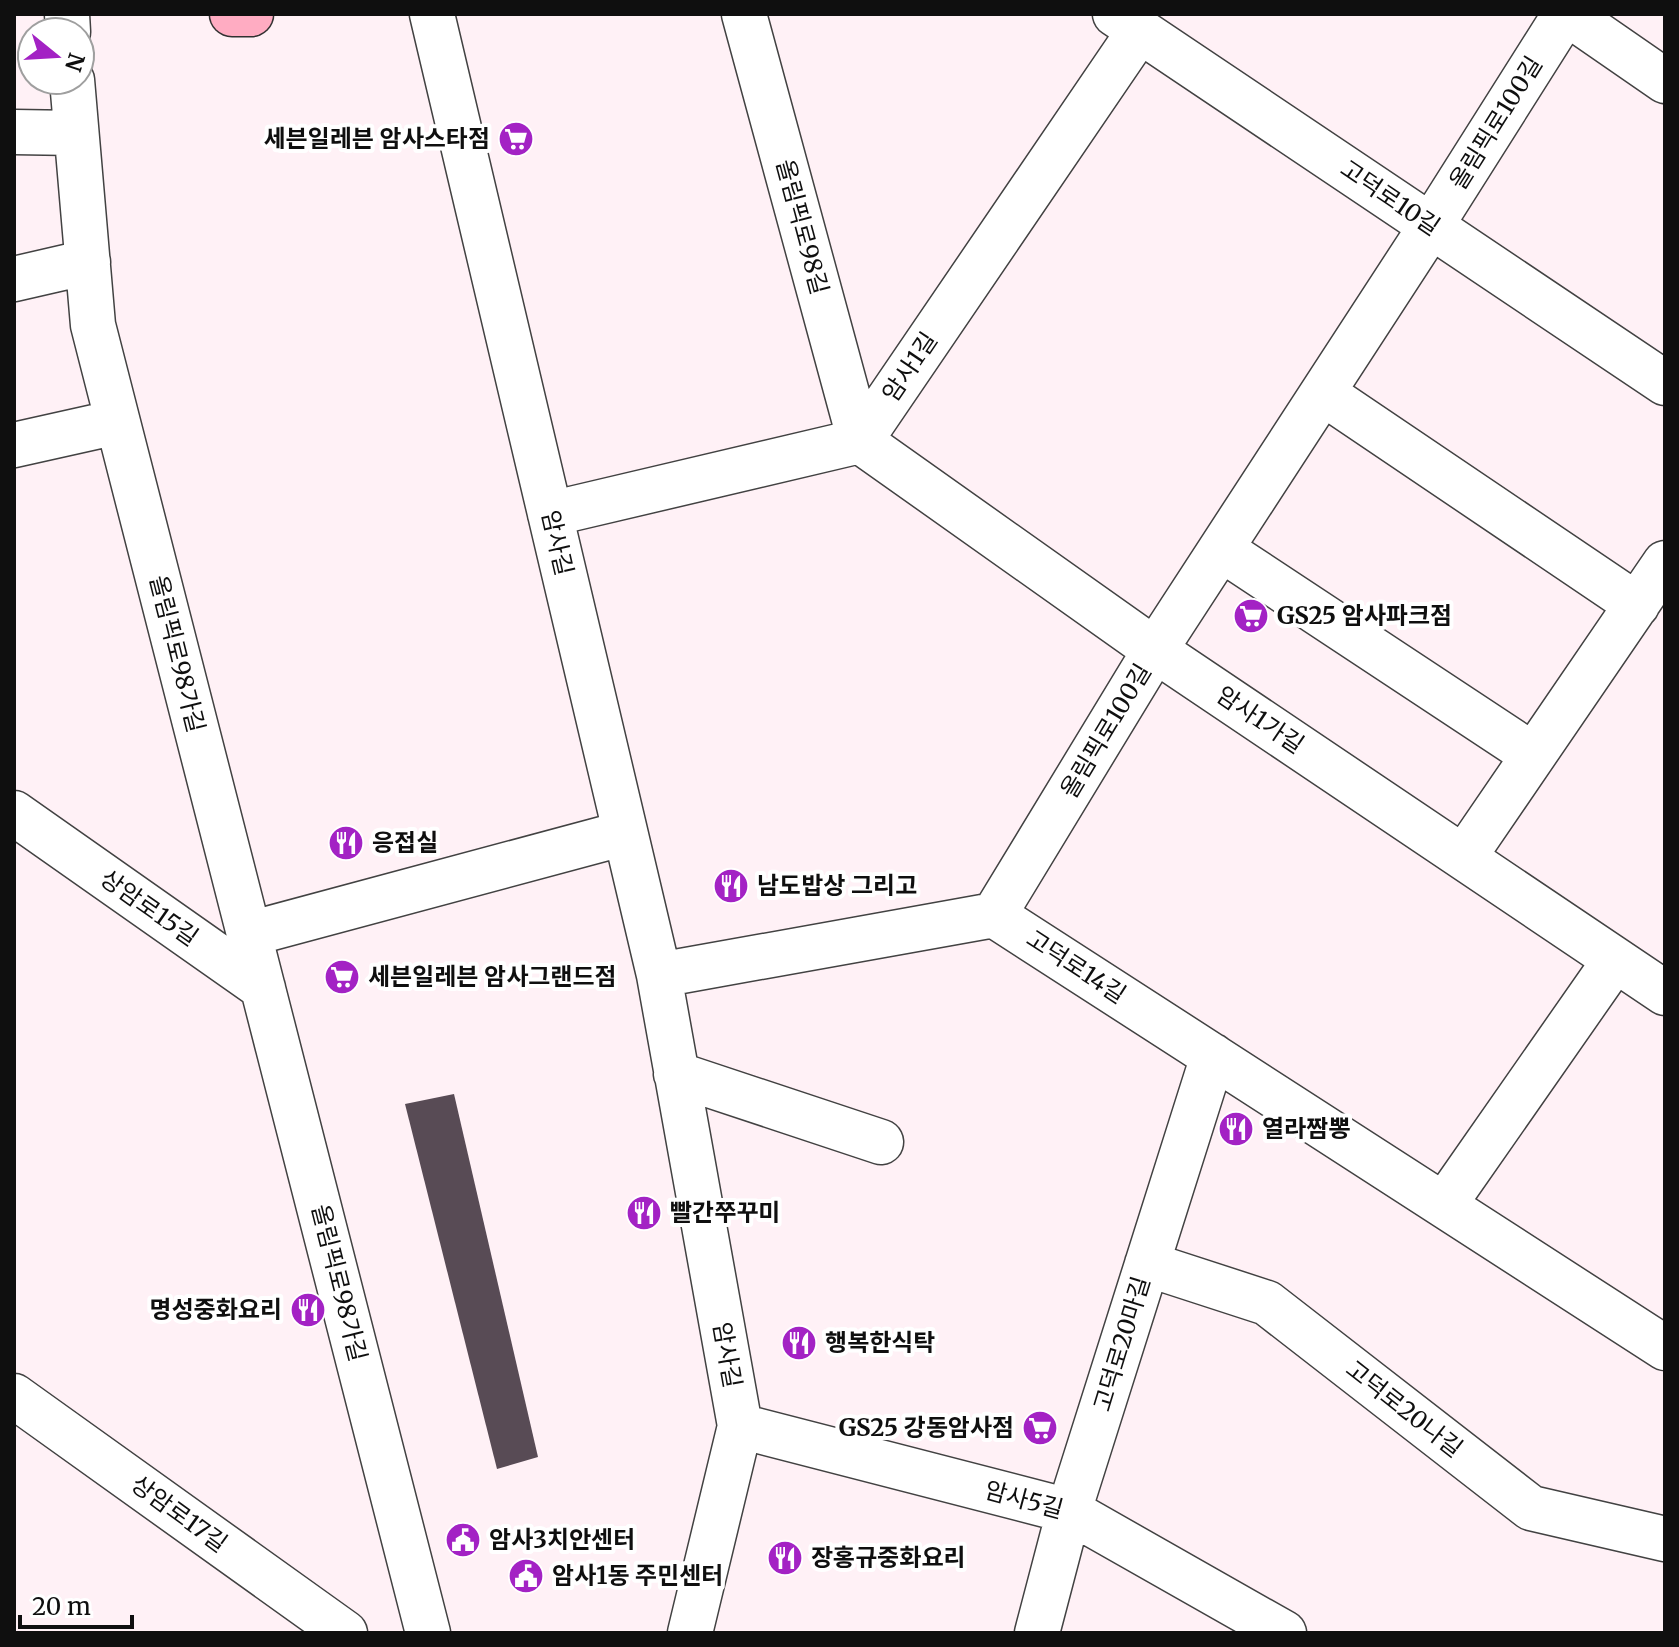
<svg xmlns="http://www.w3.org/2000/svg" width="1679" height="1647" font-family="Merriweather,'Noto Sans KR',serif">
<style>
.building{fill:#584b55}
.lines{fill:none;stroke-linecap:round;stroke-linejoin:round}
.street-casing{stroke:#424242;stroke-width:47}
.secondary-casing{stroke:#313131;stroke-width:47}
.street{stroke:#fff;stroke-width:44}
.secondary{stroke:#ffacc2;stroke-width:44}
.labels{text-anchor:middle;stroke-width:8;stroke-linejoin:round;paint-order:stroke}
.street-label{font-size:24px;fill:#0f0f0f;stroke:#fff}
.poi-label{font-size:24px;font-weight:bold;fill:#0f0f0f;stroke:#fff;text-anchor:start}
</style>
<rect width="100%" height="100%" fill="#fff1f6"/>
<path class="building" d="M454,1094L538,1457L497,1469L405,1104Z"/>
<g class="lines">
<defs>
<path id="street" d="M67,14L68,32
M432,14L659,975L740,1426L690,1633
M744,14L860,441L1155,650L1665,993
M1115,14L1665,383
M1568,14L1665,81
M72,80L93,325L428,1633
M14,132L76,133
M14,279L88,262
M1323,393L1637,605
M14,445L117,422
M550,514L860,441L1140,30
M1221,549L1533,755
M14,813L263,988
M1464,857L1665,563
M994,915L1155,650L1431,226L1565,14
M249,934L625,833
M659,975L994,915L1665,1348
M676,1074L881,1142
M1444,1205L1615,960
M1147,1264L1267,1303L1531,1508L1665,1539
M14,1396L345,1633
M740,1426L1069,1511L1284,1633
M1037,1633L1069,1511L1213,1056"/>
<path id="secondary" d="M232,14H251"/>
</defs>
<use href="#street" class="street-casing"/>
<use href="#secondary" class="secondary-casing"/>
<use href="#street" class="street"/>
<use href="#secondary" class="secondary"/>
</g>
<defs>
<symbol id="supermarket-disc" viewBox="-11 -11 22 22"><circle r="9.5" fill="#a322c4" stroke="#fff"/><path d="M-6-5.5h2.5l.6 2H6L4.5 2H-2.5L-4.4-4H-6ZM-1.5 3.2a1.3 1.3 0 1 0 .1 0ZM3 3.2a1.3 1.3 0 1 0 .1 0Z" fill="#fff"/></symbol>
<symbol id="restaurant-disc" viewBox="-11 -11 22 22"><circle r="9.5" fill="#a322c4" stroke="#fff"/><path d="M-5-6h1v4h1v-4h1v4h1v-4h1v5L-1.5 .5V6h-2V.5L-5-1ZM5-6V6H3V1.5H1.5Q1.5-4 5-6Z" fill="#fff"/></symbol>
<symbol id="civic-disc" viewBox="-11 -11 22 22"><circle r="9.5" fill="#a322c4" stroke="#fff"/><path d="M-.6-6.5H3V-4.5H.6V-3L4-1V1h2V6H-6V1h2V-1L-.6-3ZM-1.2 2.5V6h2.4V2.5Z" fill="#fff"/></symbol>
</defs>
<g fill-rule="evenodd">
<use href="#supermarket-disc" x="496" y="119" width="40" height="40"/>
<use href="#supermarket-disc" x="1231" y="596" width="40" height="40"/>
<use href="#restaurant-disc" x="326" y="823" width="40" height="40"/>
<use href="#restaurant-disc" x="711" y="866" width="40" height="40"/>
<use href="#supermarket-disc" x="322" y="957" width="40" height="40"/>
<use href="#restaurant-disc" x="1216" y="1109" width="40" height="40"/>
<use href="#restaurant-disc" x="624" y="1193" width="40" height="40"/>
<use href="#restaurant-disc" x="288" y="1290" width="40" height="40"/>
<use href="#restaurant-disc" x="779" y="1323" width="40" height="40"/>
<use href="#supermarket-disc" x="1020" y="1408" width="40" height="40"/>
<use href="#civic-disc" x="443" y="1520" width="40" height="40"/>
<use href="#restaurant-disc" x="765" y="1538" width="40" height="40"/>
<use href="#civic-disc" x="506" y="1556" width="40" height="40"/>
</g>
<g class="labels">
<g class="street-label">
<text transform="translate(1496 123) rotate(-58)" y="8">올림픽로100길</text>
<text transform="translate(1390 198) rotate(34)" y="8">고덕로10길</text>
<text transform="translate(802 227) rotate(75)" y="8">올림픽로98길</text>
<text transform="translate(910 367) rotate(-56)" y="8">암사1길</text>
<text transform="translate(557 543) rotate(77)" y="8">암사길</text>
<text transform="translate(177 654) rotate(76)" y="8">올림픽로98가길</text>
<text transform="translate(1260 720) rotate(34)" y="8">암사1가길</text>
<text transform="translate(1106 731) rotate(-59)" y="8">올림픽로100길</text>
<text transform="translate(149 908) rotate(35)" y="8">상암로15길</text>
<text transform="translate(1076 967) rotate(33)" y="8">고덕로14길</text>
<text transform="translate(339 1283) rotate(76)" y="8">올림픽로98가길</text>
<text transform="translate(1122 1344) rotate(-73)" y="8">고덕로20마길</text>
<text transform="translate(727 1355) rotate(80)" y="8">암사길</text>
<text transform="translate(1404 1409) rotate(38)" y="8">고덕로20나길</text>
<text transform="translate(1024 1500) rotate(15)" y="8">암사5길</text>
<text transform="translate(179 1514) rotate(36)" y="8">상암로17길</text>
</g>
<g class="poi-label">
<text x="490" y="147" text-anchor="end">세븐일레븐 암사스타점</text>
<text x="1277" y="624">GS25 암사파크점</text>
<text x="372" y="851">응접실</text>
<text x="757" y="894">남도밥상 그리고</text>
<text x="368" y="985">세븐일레븐 암사그랜드점</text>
<text x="1262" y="1137">열라짬뽕</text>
<text x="670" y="1221">빨간쭈꾸미</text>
<text x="282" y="1318" text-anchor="end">명성중화요리</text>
<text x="825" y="1351">행복한식탁</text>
<text x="1014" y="1436" text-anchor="end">GS25 강동암사점</text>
<text x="489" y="1548">암사3치안센터</text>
<text x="811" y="1566">장홍규중화요리</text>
<text x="552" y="1584">암사1동 주민센터</text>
</g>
</g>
<rect width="1679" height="1647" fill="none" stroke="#0f0f0f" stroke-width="32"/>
<g transform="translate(56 56) rotate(108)"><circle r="38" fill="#ffffff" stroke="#9f9f9f" stroke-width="2"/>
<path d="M0-6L14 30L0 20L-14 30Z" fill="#a322c4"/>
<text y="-12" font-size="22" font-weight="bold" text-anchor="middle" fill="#0f0f0f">N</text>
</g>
<path d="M20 1615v12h112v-12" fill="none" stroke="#0f0f0f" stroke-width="4"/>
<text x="32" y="1615" font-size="24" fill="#0f0f0f" stroke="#ffffff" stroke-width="6" paint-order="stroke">20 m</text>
</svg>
